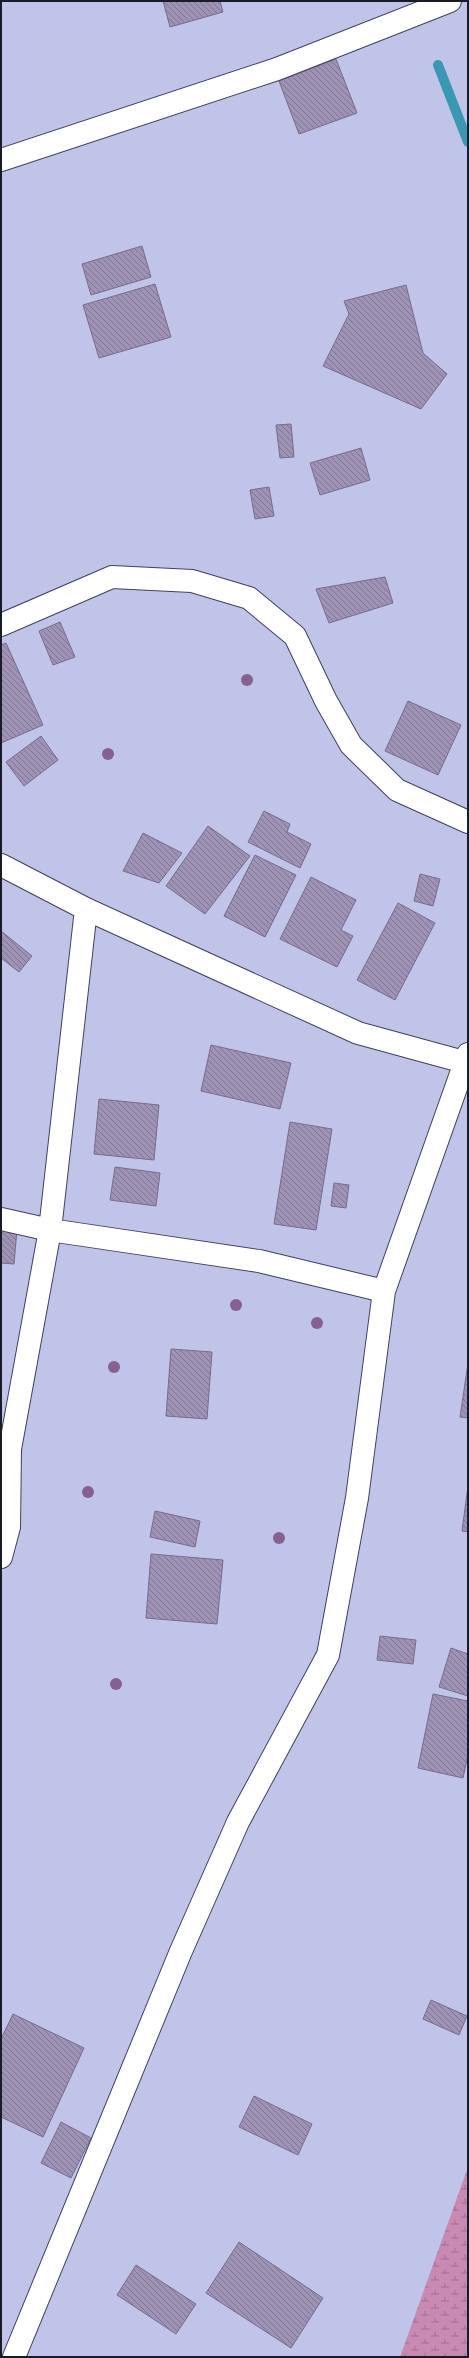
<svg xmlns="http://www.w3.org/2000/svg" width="469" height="2358" font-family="'Noto Sans',sans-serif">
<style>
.wetland{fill:url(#wetland-marsh)}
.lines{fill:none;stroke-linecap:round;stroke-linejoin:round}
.stream{stroke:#3a98b3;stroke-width:10}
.building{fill:url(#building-back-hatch);stroke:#776c8d}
.minor-casing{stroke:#3f4160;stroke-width:24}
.minor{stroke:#fff;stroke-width:22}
.tree{fill:#86608f}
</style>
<defs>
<pattern id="wetland-marsh" width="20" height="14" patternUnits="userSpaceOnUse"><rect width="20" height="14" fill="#c889b2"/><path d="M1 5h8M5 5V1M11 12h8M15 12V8" fill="none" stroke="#a26f91"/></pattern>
<pattern id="building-back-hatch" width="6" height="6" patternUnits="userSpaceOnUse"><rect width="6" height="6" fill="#9e92b5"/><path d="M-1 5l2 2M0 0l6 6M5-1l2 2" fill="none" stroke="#807693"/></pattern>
</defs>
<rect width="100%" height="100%" fill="#c0c4e9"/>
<path class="wetland" d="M468,2167V2357H400Z"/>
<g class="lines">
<path class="stream" d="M438,65L468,142"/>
</g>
<path class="building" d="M163,1H220L223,12L170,27Z
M336,59L357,113L299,134L279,81Z
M142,246L151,277L91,295L82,264Z
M155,284L171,337L99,358L83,305Z
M406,285L423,353L447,374L421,409L323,366L349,314L344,301Z
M291,424L294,457L280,458L276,425Z
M361,448L370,480L320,495L310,463Z
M269,487L274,516L255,519L250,490Z
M385,577L393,603L329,623L316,589Z
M60,622L75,657L53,665L39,631Z
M6,643L43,725L1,743V645Z
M408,701L461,725L438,775L385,751Z
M41,736L58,760L24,786L6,762Z
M264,811L290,824L287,832L311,844L300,868L248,842Z
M208,826L250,856L205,914L166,886Z
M143,833L182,853L159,883L123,871Z
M255,855L296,875L265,937L224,916Z
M420,874L440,879L433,906L414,901Z
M311,877L356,900L341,930L353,936L337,967L280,939Z
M398,903L435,923L395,1000L357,980Z
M1,931L32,956L19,972L1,958Z
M211,1045L291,1063L280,1109L201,1091Z
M99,1099L159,1105L154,1160L94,1154Z
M290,1122L332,1129L316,1230L274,1224Z
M115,1167L160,1173L156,1206L110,1200Z
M334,1183L349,1185L346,1208L331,1206Z
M1,1228L17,1230L14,1264L1,1263Z
M171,1349L212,1352L207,1419L166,1416Z
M468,1363V1418L460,1417Z
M468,1486V1532L462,1531Z
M155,1511L200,1521L195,1547L150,1537Z
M151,1554L223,1560L217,1624L146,1618Z
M380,1636L416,1640L413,1664L377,1660Z
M451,1648L468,1654V1696L439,1687Z
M433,1694L468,1701V1755L463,1778L418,1768Z
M431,2000L467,2016L459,2035L423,2019Z
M13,2014L84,2048L43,2137L1,2117V2039Z
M254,2096L312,2124L298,2155L239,2127Z
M61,2122L91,2138L71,2178L41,2163Z
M239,2242L323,2298L291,2348L206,2293Z
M136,2265L196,2304L176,2334L117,2295Z"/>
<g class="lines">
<defs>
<path id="minor" d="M1,160L277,69L450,1
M1,625L112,577L192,581L249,598L295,636L326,701L351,745L397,790L468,822
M1,865L86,909L358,1033L464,1062
M1,1219L50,1230L259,1261L384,1291
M1,1557L9,1527L10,1449L50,1230L86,909
M14,2357L181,1951L238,1822L328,1655L357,1498L384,1291L468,1054"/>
</defs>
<use href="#minor" class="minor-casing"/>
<use href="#minor" class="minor"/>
</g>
<g class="tree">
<circle cx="247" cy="680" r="6"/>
<circle cx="108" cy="754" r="6"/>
<circle cx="236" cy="1305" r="6"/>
<circle cx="317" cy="1323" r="6"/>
<circle cx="114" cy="1367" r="6"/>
<circle cx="88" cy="1492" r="6"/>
<circle cx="279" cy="1538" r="6"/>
<circle cx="116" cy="1684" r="6"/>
</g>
<rect width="469" height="2358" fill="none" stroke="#1a1b29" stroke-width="4"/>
</svg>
